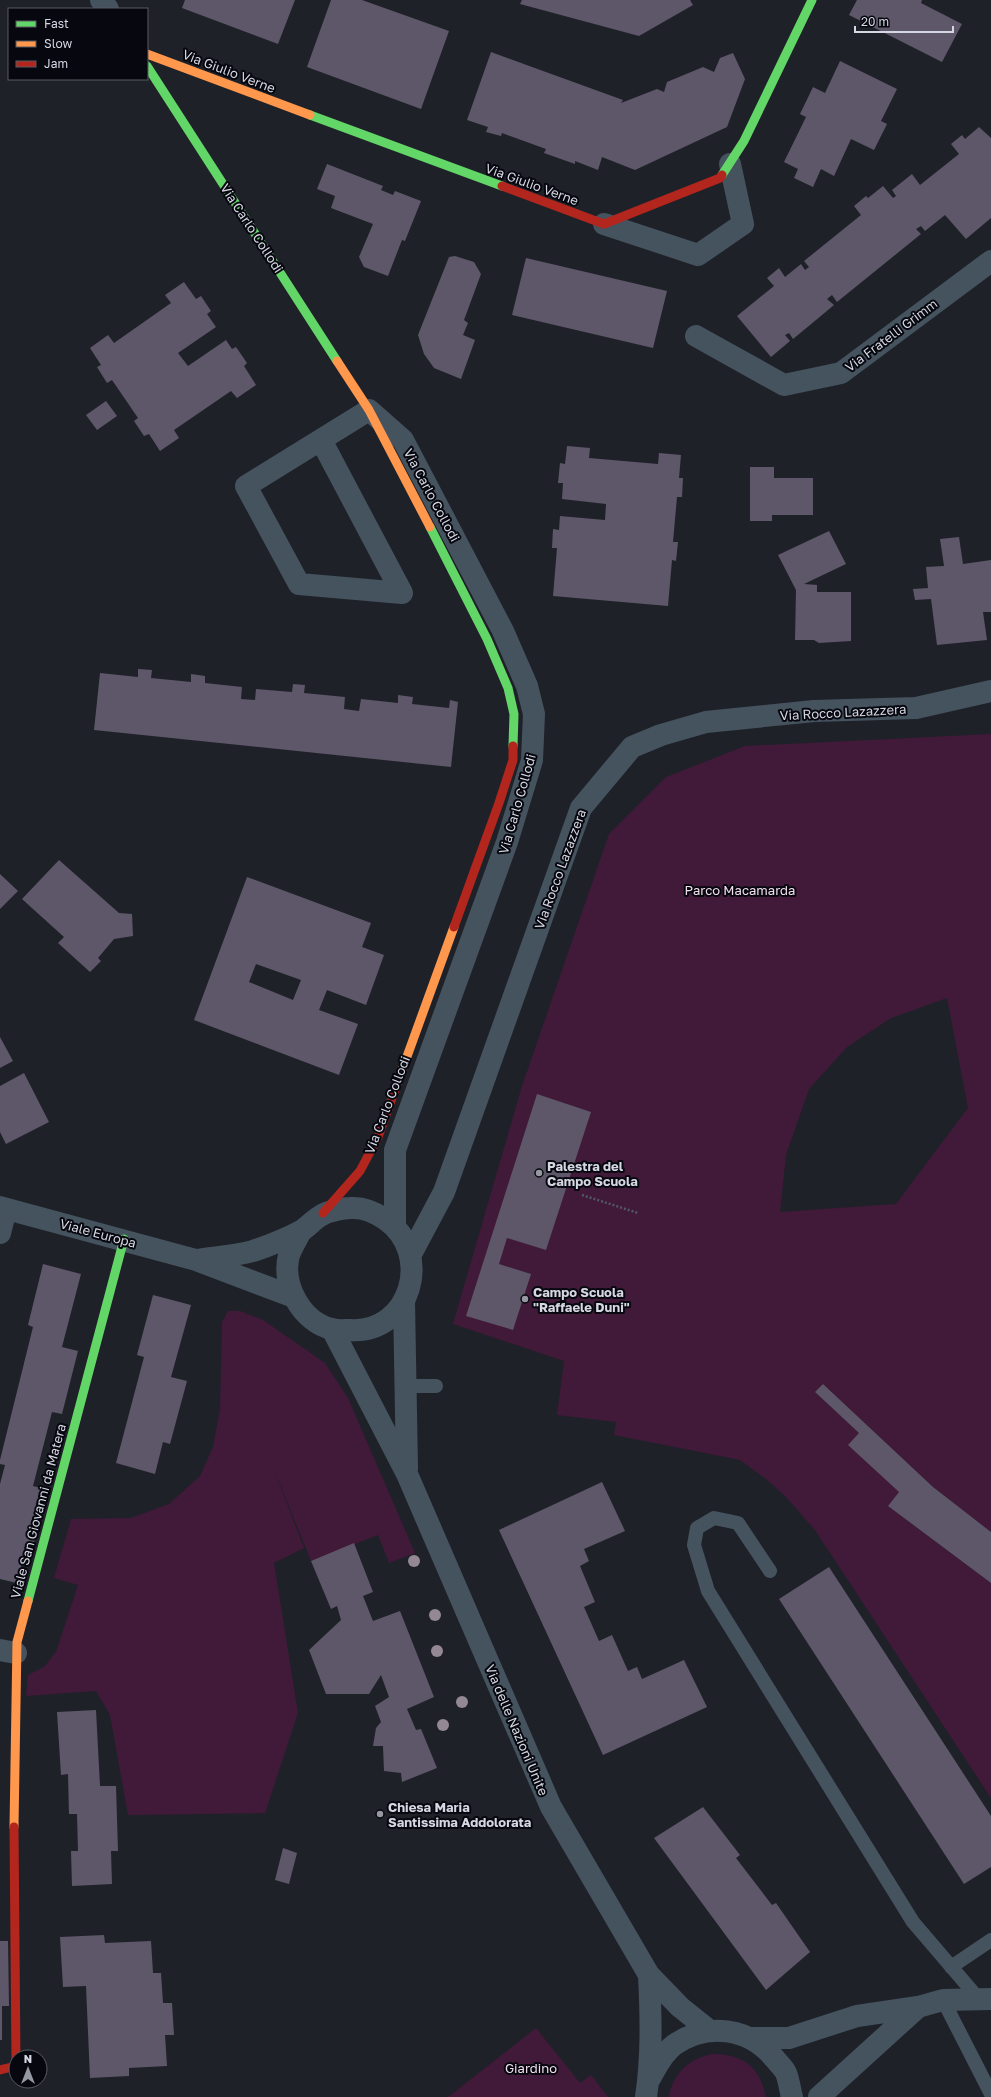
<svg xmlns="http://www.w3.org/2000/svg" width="991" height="2097" font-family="'Golos Text',sans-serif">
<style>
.green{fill:#411939;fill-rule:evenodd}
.building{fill:#5e5769;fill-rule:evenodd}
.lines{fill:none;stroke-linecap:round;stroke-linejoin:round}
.path{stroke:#515a64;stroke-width:2.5;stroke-dasharray:2 2;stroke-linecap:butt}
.lane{stroke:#45535f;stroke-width:14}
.street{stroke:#45535f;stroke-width:22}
.fast{stroke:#63d668;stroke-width:9}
.slow{stroke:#ff974d;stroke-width:9}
.jam{stroke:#b3261e;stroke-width:9}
.tree{fill:#938894}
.poi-dot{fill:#9597a1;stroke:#07080f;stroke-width:1.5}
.labels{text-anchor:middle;stroke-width:4;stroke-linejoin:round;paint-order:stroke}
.street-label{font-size:13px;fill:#d5d7e2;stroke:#07080f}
.park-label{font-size:13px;fill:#f2ddeb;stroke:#07080f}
.poi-label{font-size:13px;font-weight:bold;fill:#d5d7e2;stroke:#07080f;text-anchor:start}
</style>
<rect width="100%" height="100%" fill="#1f2129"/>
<path class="green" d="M991,734V1532L933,1487L823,1384L815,1392L859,1433L899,1492L888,1506L991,1583V1798L815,1530L786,1497L766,1479L740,1460L614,1435L616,1422L557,1415L564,1361L453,1324L522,1086L609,834L666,777L745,746ZM947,998L968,1108L896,1204L780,1212L786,1155L809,1089L847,1047L891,1018Z
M228,1311H240L263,1320L325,1363L348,1398L415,1553L389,1563L378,1535L311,1561L273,1467L304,1548L274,1563L298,1713L265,1813L128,1815L110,1715L96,1691L26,1696L28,1675L44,1667L56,1652L78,1585L54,1578L71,1519L131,1518L169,1504L200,1476L213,1447L220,1409L222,1322Z
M536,2028L580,2083L591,2075L608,2097H448Z
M712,2054C743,2054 760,2067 766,2097H669C673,2073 689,2059 712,2054Z"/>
<path class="building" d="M185,0H295L278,44L182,8Z
M331,0H362L449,31L421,109L307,67Z
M522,0H690L693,5L639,36L520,4Z
M857,0H922L921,3L962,24L942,62L849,15Z
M491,52L623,100L621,103L657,89L664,92L667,82L703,67L714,72L720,58L733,53L745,79L727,127L635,170L602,157L598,170L575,161V164L544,153L546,149L502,133L501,136L486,132L488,127L467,120Z
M840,61L897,89L881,121L887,124L874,150L851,139L834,176L821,169L813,187L794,178L798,169L784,162L806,117L800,114L813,87L825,93Z
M979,127L991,138V218L966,239L945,215L925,231L921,226L916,229L921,234L837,302L832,295L827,299L834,305L810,325L793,339L789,333L785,335L790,341L771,357L737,316L774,286L767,278L779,268L785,277L801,264L805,270L809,267L804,261L861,215L854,206L866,196L868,198L883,186L893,198L896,196L892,190L912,174L920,185L959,154L951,144L962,135L965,139Z
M327,164L383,186L381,190L393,195L395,191L421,201L405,241L402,240L388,276L364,267L359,257L373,224L331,208L335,196L317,189Z
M455,256L474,262L481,274L464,320L468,323L463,335L475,340L461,379L434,368L424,354L418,335L449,257Z
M526,258L667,291L653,348L512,315Z
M184,282L196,299L201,296L211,311L207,314L216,327L178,353L188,366L226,340L232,349L236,347L247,363L244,366L256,385L237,398L231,391L174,430L179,438L160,451L149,434L144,436L134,421L138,418L112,380L107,383L97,367L101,365L90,348L108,335L114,343L171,303L165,295Z
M106,401L117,416L97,430L86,415Z
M567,446L590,448L589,458L658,464L659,453L681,455L679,478H683L682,497H677L673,542H678L676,561L672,560L668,606L553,596L557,548H552L553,529L559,530L560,516L605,520L606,504L562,499L563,483H558L560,463L565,464Z
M750,467H774V478H813V515H772V521H750Z
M829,531L846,564L804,584L817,585V592H851V641L819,643L814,640H795L796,590L778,555Z
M959,537L963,564L991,560V612H983L987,640L937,645L931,599L915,600L913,589L928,588L926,567L944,566L940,539Z
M138,669L152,670L151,678L191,682V674L205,676V683L242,687L241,699L255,700L256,689L292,692L293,684L305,685L304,693L345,697L344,709L359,711L361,699L398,703V695L413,697L412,704L449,708L450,700L458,702L451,767L94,730L100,673L138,677Z
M59,860L119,913L132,914L133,936L114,939L98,958L101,961L90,972L58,943L64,937L22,899Z
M0,874L18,891L0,909Z
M247,877L371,923L362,947L384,955L366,1005L327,990L319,1010L358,1024L339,1075L194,1020ZM256,964L301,980L293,1000L249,982Z
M0,1037L13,1061L0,1068Z
M24,1073L49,1122L6,1144L0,1132V1086Z
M537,1094L591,1112L546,1250L507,1238L499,1264L531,1274L513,1330L466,1316Z
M43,1264L81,1274L62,1347L78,1351L62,1414L52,1412L33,1486L49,1490L31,1553L25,1550L17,1583L0,1579V1484L5,1465L0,1464V1460L33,1327L28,1325Z
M153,1295L191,1305L171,1377L187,1381L170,1444L163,1442L155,1474L116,1463L144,1357L137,1355Z
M823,1384L933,1487L991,1532V1583L888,1506L899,1492L848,1445L859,1433L815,1392Z
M602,1482L625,1531L584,1549L589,1561L580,1566L595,1602L584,1607L599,1641L612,1635L628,1671L637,1667L642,1679L684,1660L707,1707L603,1755L499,1530Z
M354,1543L373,1592L363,1596L373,1621L400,1611L434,1697L407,1709L416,1730L421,1729L437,1768L402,1782L401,1773L384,1771L383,1746H373L376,1728L381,1722L375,1706L389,1697L381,1675L369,1694H326L309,1650L341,1620L337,1606L331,1609L311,1561Z
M829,1567L991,1816V1867L964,1884L779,1599Z
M96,1710L100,1786H116L118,1851H111L112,1884L72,1886L71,1851H78L77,1814H69L68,1774L61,1775L57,1712Z
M703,1807L740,1855L736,1858L772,1905L776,1903L810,1952L766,1990L654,1838Z
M283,1848L297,1853L289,1884L275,1880Z
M104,1935L105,1943L151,1941L153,1973H161L163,2003H172L174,2035H165L167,2066L129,2068V2076L90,2078L86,1986L63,1987L60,1937Z
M0,1941H8L9,2006H2V2040H0Z"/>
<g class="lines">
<path class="path" d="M582,1195L638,1213"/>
<path class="lane" d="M405,1386H436
M770,1571L738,1523L714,1518L697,1528L694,1545L708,1591L913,1922L978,1998
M951,1967L991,1940
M943,2000L991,2094"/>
<path class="street" d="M101,0L108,9
M604,224L698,255L743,224L730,164
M696,336L784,385L841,373L991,261
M321,440L402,593L299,584L246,486L369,410L403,440L503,631L527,686L534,714L532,760L507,842L395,1150V1227
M0,1207L196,1260L294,1297
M0,1233L6,1209
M411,1254L444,1192L581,808L632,747L661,735L706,722L814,711L916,708L991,691
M196,1260C214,1257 235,1256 253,1251C268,1246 286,1239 301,1231C308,1227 314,1219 322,1215C328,1211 344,1208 351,1208C363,1207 376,1213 385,1219C434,1253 411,1334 350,1330C345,1330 338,1331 332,1329C302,1322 281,1285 289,1255C292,1247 297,1239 301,1231
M404,1302L407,1469
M332,1329L407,1474L551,1807L649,1975L680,2007L710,2031
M0,1650L16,1653
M751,2038H789L857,2016L918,2007L943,2000L991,1999
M649,2080C656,2068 662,2054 674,2045C707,2022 749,2027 775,2059C778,2063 784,2068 786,2073C789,2080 790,2090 792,2097
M646,2097C652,2057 651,2016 649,1975
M819,2097L918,2007"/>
<path class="fast" d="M147,66L337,361
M310,115L502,186
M722,175L744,141L812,0
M430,527L487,639L508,688L514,714L513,746
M28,1601L124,1239"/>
<path class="slow" d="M147,54L310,115
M337,361L369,410L430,527
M401,1073L454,927
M14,1827L17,1642L28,1601"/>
<path class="jam" d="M502,186L604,224L720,178L722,175
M454,927L499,803L513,760V746
M323,1213L360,1171L378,1137L401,1073
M0,2070L16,2066L14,1827"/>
</g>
<g class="tree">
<circle cx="414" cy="1561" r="6"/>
<circle cx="435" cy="1615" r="6"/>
<circle cx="437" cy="1651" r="6"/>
<circle cx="462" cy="1702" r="6"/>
<circle cx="443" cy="1725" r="6"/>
</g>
<g class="poi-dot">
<circle cx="539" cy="1173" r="4"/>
<circle cx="525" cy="1299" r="4"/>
<circle cx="380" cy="1814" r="4"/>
</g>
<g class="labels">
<g class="street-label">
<text transform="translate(229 71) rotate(21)" y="5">Via Giulio Verne</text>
<text transform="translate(532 184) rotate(20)" y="5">Via Giulio Verne</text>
<text transform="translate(252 228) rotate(57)" y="5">Via Carlo Collodi</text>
<text transform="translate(891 335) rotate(-37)" y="5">Via Fratelli Grimm</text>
<text transform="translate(432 495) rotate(62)" y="5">Via Carlo Collodi</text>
<text transform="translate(843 712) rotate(-3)" y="5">Via Rocco Lazazzera</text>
<text transform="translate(517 804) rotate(-74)" y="5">Via Carlo Collodi</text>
<text transform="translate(560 869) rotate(-70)" y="5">Via Rocco Lazazzera</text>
<text transform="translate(387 1105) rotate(-69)" y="5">Via Carlo Collodi</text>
<text transform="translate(98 1233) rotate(15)" y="5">Viale Europa</text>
<text transform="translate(38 1511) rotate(-75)" y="5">Viale San Giovanni da Matera</text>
<text transform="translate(517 1730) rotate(67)" y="5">Via delle Nazioni Unite</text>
</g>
<g class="park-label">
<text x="740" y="895">Parco Macamarda</text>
<text x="531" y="2073">Giardino</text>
</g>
<g class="poi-label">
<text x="547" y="1171">Palestra del<tspan x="547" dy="15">Campo Scuola</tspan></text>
<text x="533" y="1297">Campo Scuola<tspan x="533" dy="15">"Raffaele Duni"</tspan></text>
<text x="388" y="1812">Chiesa Maria<tspan x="388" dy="15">Santissima Addolorata</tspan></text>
</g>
</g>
<rect x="8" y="8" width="140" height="72" fill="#07080f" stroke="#595b63"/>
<rect x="16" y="21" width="20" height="6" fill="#63d668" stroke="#595b63"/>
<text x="44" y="28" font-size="12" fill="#d5d7e2">Fast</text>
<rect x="16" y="41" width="20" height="6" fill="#ff974d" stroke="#595b63"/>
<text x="44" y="48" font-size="12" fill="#d5d7e2">Slow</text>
<rect x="16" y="61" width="20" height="6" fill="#b3261e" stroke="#595b63"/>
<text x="44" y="68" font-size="12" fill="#d5d7e2">Jam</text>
<g transform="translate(28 2069)"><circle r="19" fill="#07080f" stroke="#595b63"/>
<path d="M0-3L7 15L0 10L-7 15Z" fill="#9597a1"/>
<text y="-6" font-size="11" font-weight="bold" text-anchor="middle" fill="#d5d7e2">N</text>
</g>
<path d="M855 26v6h98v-6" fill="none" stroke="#d5d7e2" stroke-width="2"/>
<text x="861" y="26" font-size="12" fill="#d5d7e2" stroke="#07080f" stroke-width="3" paint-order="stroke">20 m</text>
</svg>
